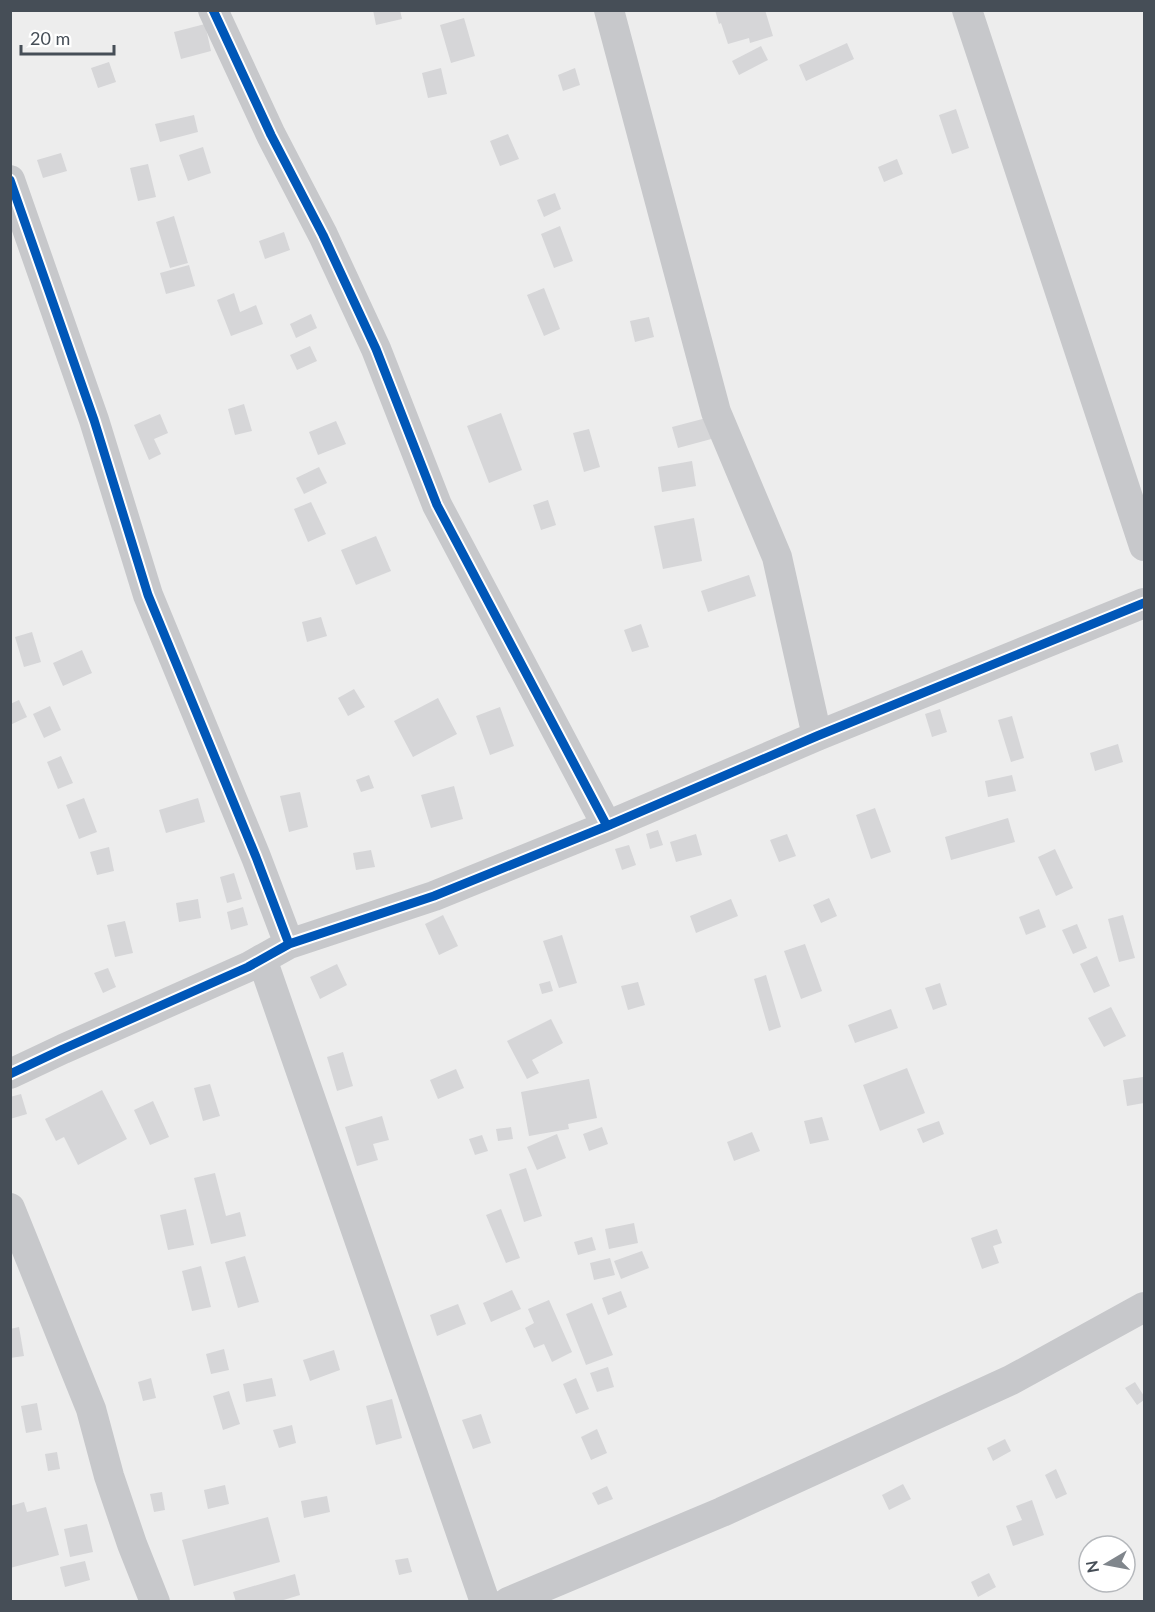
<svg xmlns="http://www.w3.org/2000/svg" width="1155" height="1612" font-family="Lato,sans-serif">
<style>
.building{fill:#d6d6d8}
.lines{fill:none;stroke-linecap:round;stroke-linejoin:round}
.street{stroke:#c7c8cb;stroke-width:30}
.cycleway-casing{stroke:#fff;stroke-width:13}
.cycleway{stroke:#0057b8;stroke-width:9}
</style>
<rect width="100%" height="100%" fill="#ededed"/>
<path class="building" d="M373,10H400L402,19L376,25Z
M715,10H765L773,36L750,43L749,38L728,44L721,23L719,24Z
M464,18L475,56L451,63L440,25Z
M205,24L211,51L181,59L174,32Z
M847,43L854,59L806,81L799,65Z
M761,46L768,60L739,75L732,61Z
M109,62L116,82L98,88L91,68Z
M441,68L447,94L428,98L422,73Z
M575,68L580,85L563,91L558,75Z
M956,109L969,148L952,154L939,115Z
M194,115L198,132L160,142L155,124Z
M508,134L519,159L500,166L490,141Z
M203,147L211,173L188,181L179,155Z
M61,153L67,171L43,178L37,160Z
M897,159L903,174L884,182L878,167Z
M148,164L156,197L138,201L130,168Z
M555,193L561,209L544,217L537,200Z
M174,216L188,263L170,268L156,222Z
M560,226L573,261L554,268L541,234Z
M284,232L290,250L265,259L259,241Z
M189,265L195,286L166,294L160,273Z
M544,288L560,329L544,336L527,295Z
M234,293L240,312L256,305L263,324L231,336L217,300Z
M311,314L317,328L296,338L290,324Z
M649,317L654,337L635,342L630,321Z
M310,346L317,361L297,370L290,355Z
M244,404L252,431L235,435L228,409Z
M501,413L522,470L489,483L467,426Z
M160,414L168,433L154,439L161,454L149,460L134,425Z
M710,417L715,438L678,448L672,427Z
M336,421L346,444L318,455L309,432Z
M589,429L600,467L584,472L573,433Z
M692,461L696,486L662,492L658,467Z
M319,467L327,483L304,494L296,478Z
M548,500L556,525L541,530L533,505Z
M311,502L326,534L308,542L294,509Z
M694,518L702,561L663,569L654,526Z
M376,536L391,571L356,585L341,550Z
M749,575L756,596L708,612L701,591Z
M321,617L327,636L307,642L302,622Z
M641,624L649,647L632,652L624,630Z
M32,632L41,662L24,667L15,637Z
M82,650L92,673L63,686L53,663Z
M354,689L365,707L348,716L338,698Z
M438,698L457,734L413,757L394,721Z
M19,700L27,717L10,725V704Z
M50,706L61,730L44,738L33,714Z
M500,707L514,746L490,755L476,716Z
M940,709L947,732L932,737L925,714Z
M1012,716L1024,758L1011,762L998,720Z
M1118,744L1123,762L1095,771L1090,753Z
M61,756L73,783L58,789L47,762Z
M369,775L374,788L361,792L356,780Z
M1012,775L1016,791L988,797L985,781Z
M454,786L463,819L431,828L421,795Z
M300,792L308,827L289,832L280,796Z
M84,798L97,832L79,839L66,805Z
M198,798L205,822L166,833L159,810Z
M875,808L891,852L871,859L856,815Z
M1008,818L1015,842L951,860L945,837Z
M658,830L663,845L650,849L646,834Z
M696,834L702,855L676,862L670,842Z
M787,834L796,856L779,862L770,840Z
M629,845L636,865L622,870L615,849Z
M109,847L114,871L97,875L90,852Z
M1055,849L1073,888L1056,896L1038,857Z
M371,850L375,867L356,870L353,853Z
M234,873L242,899L227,903L220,877Z
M829,898L837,916L821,923L813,905Z
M198,899L201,918L179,922L176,903Z
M731,899L738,916L696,933L690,916Z
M243,907L248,925L231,930L227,912Z
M1039,909L1046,927L1026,935L1019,917Z
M443,915L458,946L439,955L425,924Z
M1123,915L1135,958L1119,962L1108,919Z
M125,921L133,953L115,957L107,925Z
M1077,924L1087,948L1073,954L1062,930Z
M562,935L577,983L559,988L543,941Z
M805,944L822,991L801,999L784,951Z
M1097,956L1110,986L1094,993L1080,964Z
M337,964L347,985L320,999L310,977Z
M108,968L116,987L103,993L94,973Z
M766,975L781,1027L769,1031L754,979Z
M550,981L553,991L542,994L539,984Z
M638,982L645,1005L628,1010L621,986Z
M940,983L947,1005L933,1010L925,988Z
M1111,1007L1126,1036L1104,1047L1088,1018Z
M891,1009L898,1028L855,1043L848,1025Z
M551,1019L563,1043L532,1060L539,1073L527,1079L507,1041Z
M343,1052L353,1086L337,1091L327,1057Z
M907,1068L925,1113L880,1131L863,1085Z
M456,1069L464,1088L438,1099L430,1080Z
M1143,1077L1144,1103L1127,1106L1123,1080Z
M589,1079L597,1118L568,1124L569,1129L529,1136L521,1092Z
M210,1084L220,1116L203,1121L194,1088Z
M102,1090L127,1139L78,1165L64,1137L56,1141L45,1119Z
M21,1094L27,1114L10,1119V1097Z
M153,1101L169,1137L150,1145L134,1110Z
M382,1116L389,1140L373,1144L378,1160L357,1166L345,1127Z
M822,1117L829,1140L810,1144L804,1121Z
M939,1121L944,1134L923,1143L917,1129Z
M511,1127L513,1139L498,1141L496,1129Z
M602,1127L608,1144L589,1151L583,1134Z
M752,1132L760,1151L734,1161L727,1142Z
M557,1134L566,1158L537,1170L527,1147Z
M482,1135L488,1151L475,1155L469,1139Z
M526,1168L542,1216L524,1222L509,1174Z
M215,1173L226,1216L240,1212L246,1236L211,1244L194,1178Z
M186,1209L194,1245L168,1250L160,1215Z
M501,1209L520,1258L506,1263L486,1215Z
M634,1223L638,1243L609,1249L605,1229Z
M997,1229L1002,1243L993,1246L999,1263L982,1269L971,1238Z
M592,1237L596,1250L578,1255L574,1242Z
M642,1251L649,1268L621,1279L614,1261Z
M245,1256L259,1302L238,1308L225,1262Z
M610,1258L615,1275L594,1280L590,1263Z
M201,1266L211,1307L192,1311L182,1271Z
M512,1290L521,1309L491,1322L483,1303Z
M621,1291L627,1307L608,1315L602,1298Z
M549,1300L572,1352L552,1362L544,1344L534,1348L525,1328L534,1323L528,1309Z
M592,1303L613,1355L586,1365L566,1314Z
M458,1304L466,1324L437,1336L430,1315Z
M19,1327L24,1356L10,1358V1329Z
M224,1349L229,1370L211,1374L206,1354Z
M334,1350L340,1370L310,1381L303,1360Z
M608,1367L614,1387L597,1392L590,1373Z
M151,1378L156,1398L143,1401L138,1382Z
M272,1378L276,1396L246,1402L243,1384Z
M576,1378L589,1409L576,1414L563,1384Z
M1135,1382L1144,1396V1400L1137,1405L1125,1388Z
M229,1391L240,1424L223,1430L213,1396Z
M392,1399L402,1438L376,1445L366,1406Z
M37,1403L42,1430L26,1433L21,1406Z
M481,1414L491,1443L473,1449L462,1420Z
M292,1425L296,1443L279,1448L273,1430Z
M597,1429L607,1453L591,1460L581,1437Z
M1005,1439L1011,1451L993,1461L987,1448Z
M57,1452L60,1469L48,1471L45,1454Z
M1056,1469L1067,1494L1056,1499L1045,1475Z
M903,1484L911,1499L889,1510L882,1495Z
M225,1485L229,1504L208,1509L204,1490Z
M607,1486L613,1499L598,1505L592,1493Z
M162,1492L165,1510L154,1512L150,1494Z
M327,1496L330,1512L304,1518L301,1501Z
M1032,1500L1044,1535L1013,1546L1006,1526L1022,1520L1016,1506Z
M24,1502L27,1512L46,1507L59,1555L10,1568V1506Z
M268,1517L280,1562L194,1586L182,1540Z
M87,1524L93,1552L70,1557L64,1529Z
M408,1558L412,1572L399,1575L395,1560Z
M85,1561L90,1580L65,1587L60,1567Z
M989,1573L996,1587L978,1597L971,1582Z
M295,1574L300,1595L277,1602H236L233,1592Z"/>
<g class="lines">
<path class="street" d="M213,10L271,135L323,235L376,349L437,505L607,826
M609,10L716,412L777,557L817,736
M967,10L1144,546
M10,180L94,420L148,595L256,857L289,944
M262,959L485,1602
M10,1074L63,1049L248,967L289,944L434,896L607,826L817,736L1144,603
M10,1208L91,1409L109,1476L132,1544L155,1602
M508,1602L722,1512L1011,1380L1144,1307"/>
<defs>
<path id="cycleway" d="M213,10L271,135L323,235L376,349L437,505L607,826
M10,180L94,420L148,595L256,857L289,944
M10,1074L63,1049L248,967L289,944L434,896L607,826L817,736L1144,603"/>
</defs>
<use href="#cycleway" class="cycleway-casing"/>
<use href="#cycleway" class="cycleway"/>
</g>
<rect width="1155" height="1612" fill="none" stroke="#464e57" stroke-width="24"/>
<g transform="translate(1107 1564) rotate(260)"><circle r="28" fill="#ffffff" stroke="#b5b8bc" stroke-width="1.5"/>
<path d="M0-4.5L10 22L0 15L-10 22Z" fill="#80868c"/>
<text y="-9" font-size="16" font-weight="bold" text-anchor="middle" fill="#464e57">N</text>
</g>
<path d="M21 45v9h93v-9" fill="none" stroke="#464e57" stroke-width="3"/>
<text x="30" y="45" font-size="18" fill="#464e57" stroke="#ffffff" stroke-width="4.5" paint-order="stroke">20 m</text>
</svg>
